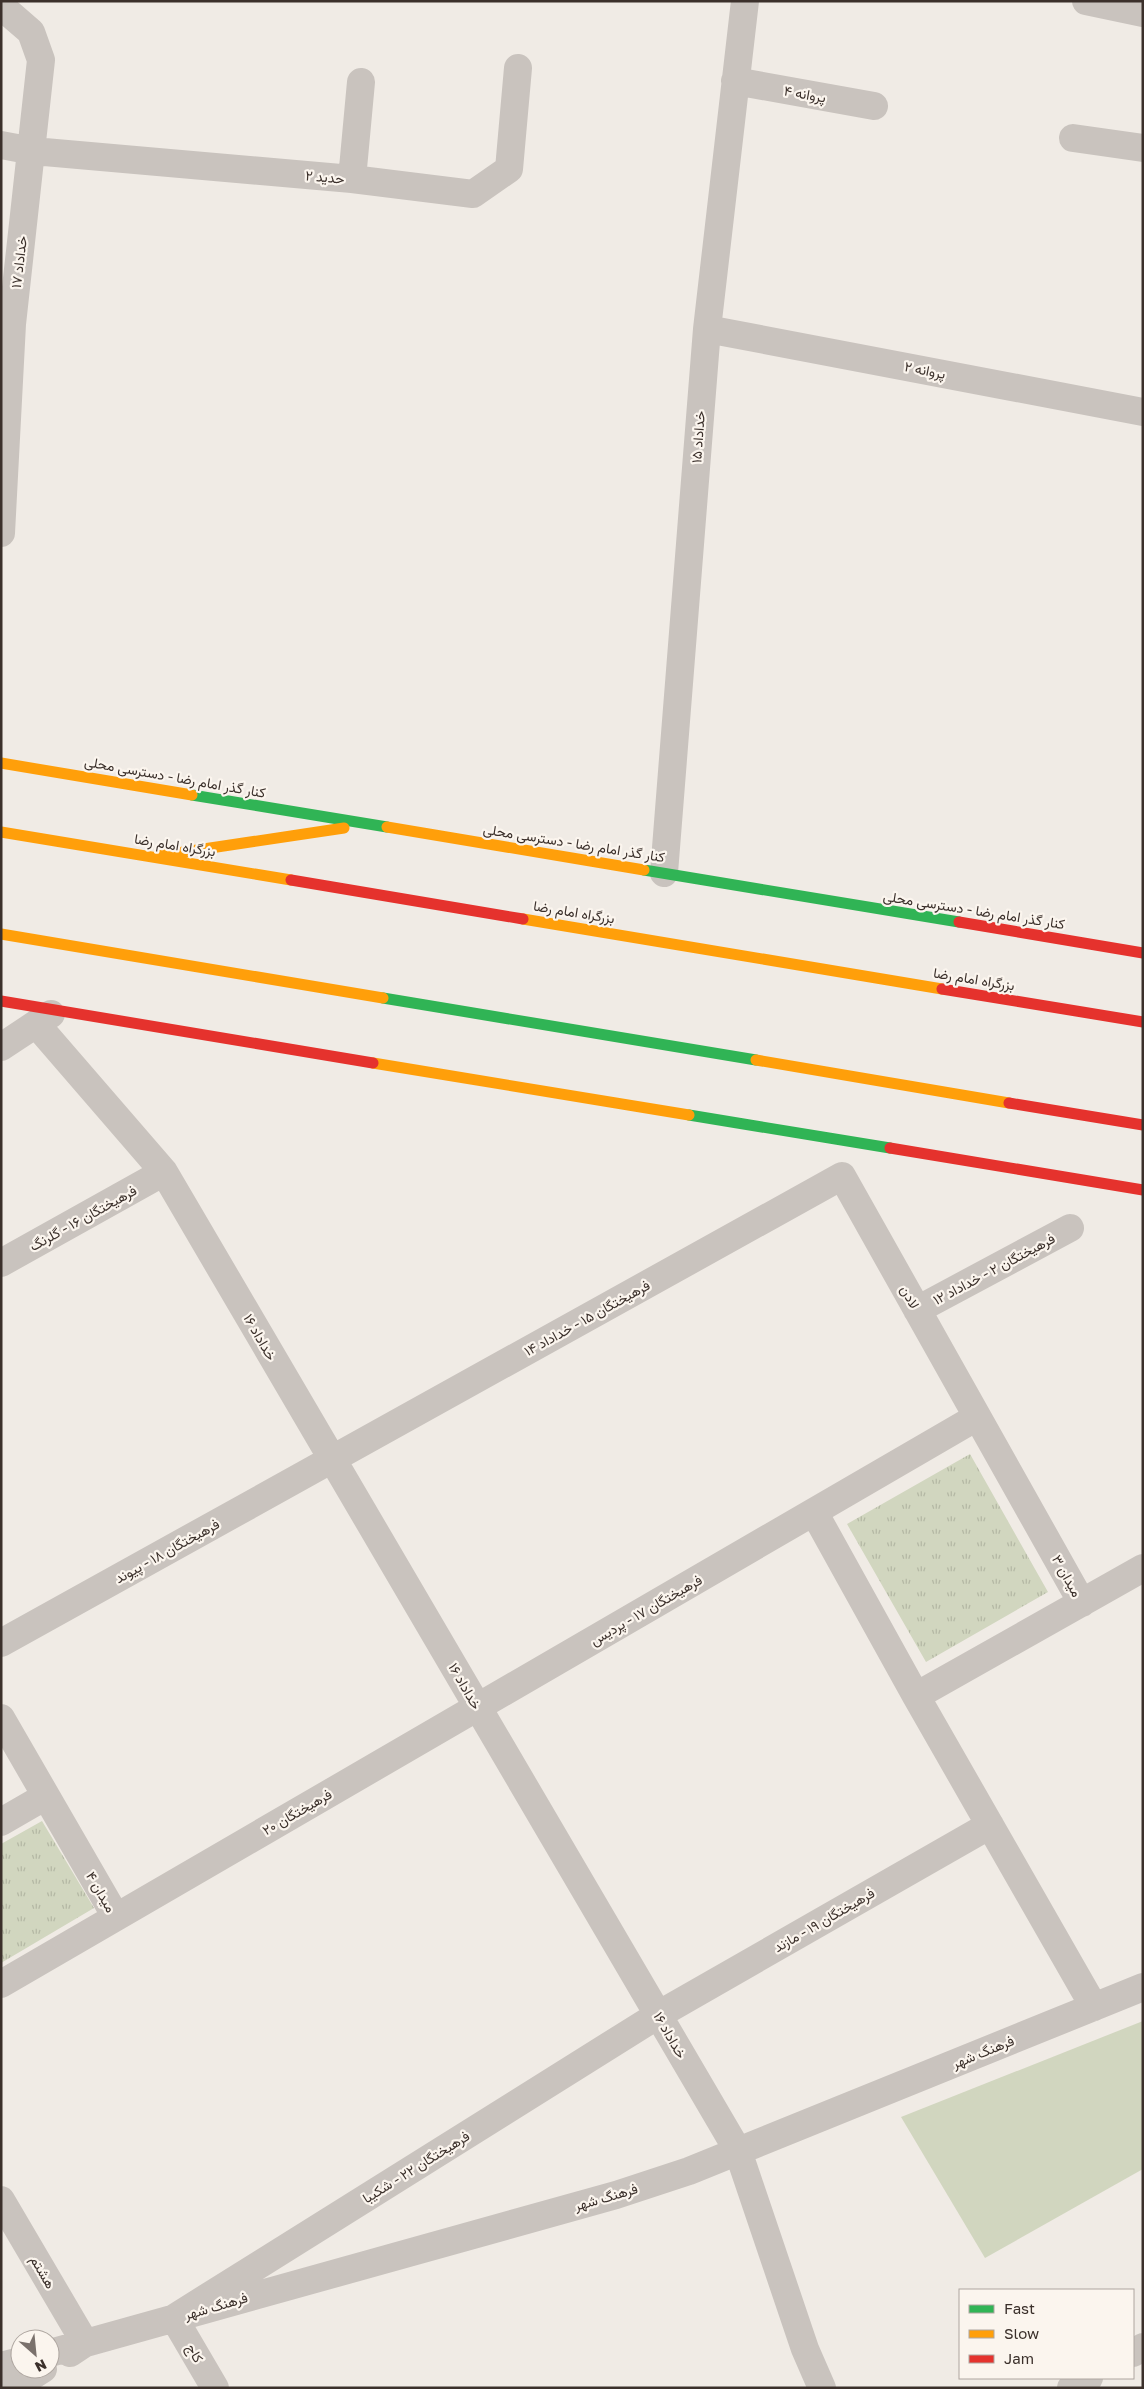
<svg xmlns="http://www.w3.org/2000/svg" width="1144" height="2389" font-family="'Golos Text',Vazirmatn,sans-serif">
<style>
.grass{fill:url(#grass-tufts)}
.park{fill:#d1d6bf}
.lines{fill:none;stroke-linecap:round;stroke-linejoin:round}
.street{stroke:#c9c3be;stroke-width:28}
.fast{stroke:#30b455;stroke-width:11}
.slow{stroke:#ff9f0a;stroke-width:11}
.jam{stroke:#e5322d;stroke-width:11}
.labels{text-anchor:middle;stroke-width:4.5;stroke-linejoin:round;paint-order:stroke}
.street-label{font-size:14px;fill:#3b302b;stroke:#fbf5ee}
</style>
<defs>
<pattern id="grass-tufts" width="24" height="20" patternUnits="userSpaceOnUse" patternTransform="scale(1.25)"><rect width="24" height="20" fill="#d1d6bf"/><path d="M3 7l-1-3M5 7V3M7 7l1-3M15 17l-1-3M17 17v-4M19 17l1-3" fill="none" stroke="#b4b8a4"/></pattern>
</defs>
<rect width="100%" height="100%" fill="#f0ebe5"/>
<path class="grass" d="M970,1454L1048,1592L926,1662L847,1524Z
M42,1821L94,1908L1,1963V1844Z"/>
<path class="park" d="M1143,2021V2169L985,2258L901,2117Z"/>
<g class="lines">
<path class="street" d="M1086,1L1143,13
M1,6L31,32L41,60L12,324L1,533
M735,81L874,106
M1073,138L1143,148
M1,145L33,151L352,179L473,194L509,169L518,68
M352,179L361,82
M707,329L1143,412
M664,873L707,329L745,1
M37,1025L164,1172L738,2151L805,2349L822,2388
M1,1047L51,1014
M1,1263L164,1172
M917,1310L1070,1228
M814,1512L916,1696L1094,2007
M1,1643L842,1176L1082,1603
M916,1696L1143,1568
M1,1718L116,1917
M1,1822L46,1796
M1,1984L977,1417
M1,2200L85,2343L70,2353
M50,2353L616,2195L689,2171L1143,1987
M1133,2353L1143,2347
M1,2366L20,2361
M13,2388L43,2369
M215,2388L174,2318L658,2015L990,1825
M1071,2388L1089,2378"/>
<path class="fast" d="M192,795L387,827
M644,870L959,922
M383,998L756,1060
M689,1115L890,1148"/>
<path class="slow" d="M1,763L192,795
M387,827L644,870
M1,832L291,880
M157,856L344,828
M523,919L942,989
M1,934L383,998
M756,1060L1009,1103
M373,1063L689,1115"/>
<path class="jam" d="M291,880L523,919
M959,922L1143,953
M942,989L1143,1022
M1,1001L373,1063
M1009,1103L1143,1125
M890,1148L1143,1190"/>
</g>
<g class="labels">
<g class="street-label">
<text transform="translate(805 94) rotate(10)" y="5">پروانه ۴</text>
<text transform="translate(325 177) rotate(5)" y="5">حدید ۲</text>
<text transform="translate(19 262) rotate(-83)" y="5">خداداد ۱۷</text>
<text transform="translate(925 370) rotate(11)" y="5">پروانه ۲</text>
<text transform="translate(698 437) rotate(-86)" y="5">خداداد ۱۵</text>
<text transform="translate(175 777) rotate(10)" y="5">کنار گذر امام رضا - دسترسی محلی</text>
<text transform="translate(574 843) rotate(9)" y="5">کنار گذر امام رضا - دسترسی محلی</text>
<text transform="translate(175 845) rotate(9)" y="5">بزرگراه امام رضا</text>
<text transform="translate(974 910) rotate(9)" y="5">کنار گذر امام رضا - دسترسی محلی</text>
<text transform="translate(574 912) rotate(9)" y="5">بزرگراه امام رضا</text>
<text transform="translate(974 979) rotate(9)" y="5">بزرگراه امام رضا</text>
<text transform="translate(83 1218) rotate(-29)" y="5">فرهیختگان ۱۶ - گلرنگ</text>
<text transform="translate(994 1269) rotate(-28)" y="5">فرهیختگان ۲ - خداداد ۱۲</text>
<text transform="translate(910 1297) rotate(61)" y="5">لادن</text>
<text transform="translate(587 1318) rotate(-29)" y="5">فرهیختگان ۱۵ - خداداد ۱۴</text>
<text transform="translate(260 1337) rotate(60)" y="5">خداداد ۱۶</text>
<text transform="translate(167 1551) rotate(-29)" y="5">فرهیختگان ۱۸ - پیوند</text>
<text transform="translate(1067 1576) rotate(61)" y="5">میدان ۳</text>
<text transform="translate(646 1610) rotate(-30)" y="5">فرهیختگان ۱۷ - پردیس</text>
<text transform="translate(465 1686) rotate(60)" y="5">خداداد ۱۶</text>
<text transform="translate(297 1812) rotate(-30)" y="5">فرهیختگان ۲۰</text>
<text transform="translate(101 1892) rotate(60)" y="5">میدان ۴</text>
<text transform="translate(824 1920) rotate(-30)" y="5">فرهیختگان ۱۹ - مازند</text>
<text transform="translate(670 2035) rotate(60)" y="5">خداداد ۱۶</text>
<text transform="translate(983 2052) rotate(-22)" y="5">فرهنگ شهر</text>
<text transform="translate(416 2167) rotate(-32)" y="5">فرهیختگان ۲۲ - شکیبا</text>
<text transform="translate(606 2197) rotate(-16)" y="5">فرهنگ شهر</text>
<text transform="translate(43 2272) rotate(60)" y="5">هشتم</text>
<text transform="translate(216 2306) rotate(-16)" y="5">فرهنگ شهر</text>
<text transform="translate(195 2353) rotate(60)" y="5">کاج</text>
</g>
</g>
<rect width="1144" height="2389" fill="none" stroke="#3b302b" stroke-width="5"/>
<rect x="959" y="2289" width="175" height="90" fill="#fbf5ee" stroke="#aea6a0"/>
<rect x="969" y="2305" width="25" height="8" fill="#30b455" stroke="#aea6a0"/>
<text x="1004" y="2314" font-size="15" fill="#3b302b">Fast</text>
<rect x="969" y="2330" width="25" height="8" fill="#ff9f0a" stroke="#aea6a0"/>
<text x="1004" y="2339" font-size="15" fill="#3b302b">Slow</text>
<rect x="969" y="2355" width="25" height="8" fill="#e5322d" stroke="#aea6a0"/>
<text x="1004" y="2364" font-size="15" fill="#3b302b">Jam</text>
<g transform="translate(35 2354) rotate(153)"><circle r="24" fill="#fbf5ee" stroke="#aea6a0"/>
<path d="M0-4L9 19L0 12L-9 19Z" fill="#7a716c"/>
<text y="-8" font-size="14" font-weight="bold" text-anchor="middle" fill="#3b302b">N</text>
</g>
</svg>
